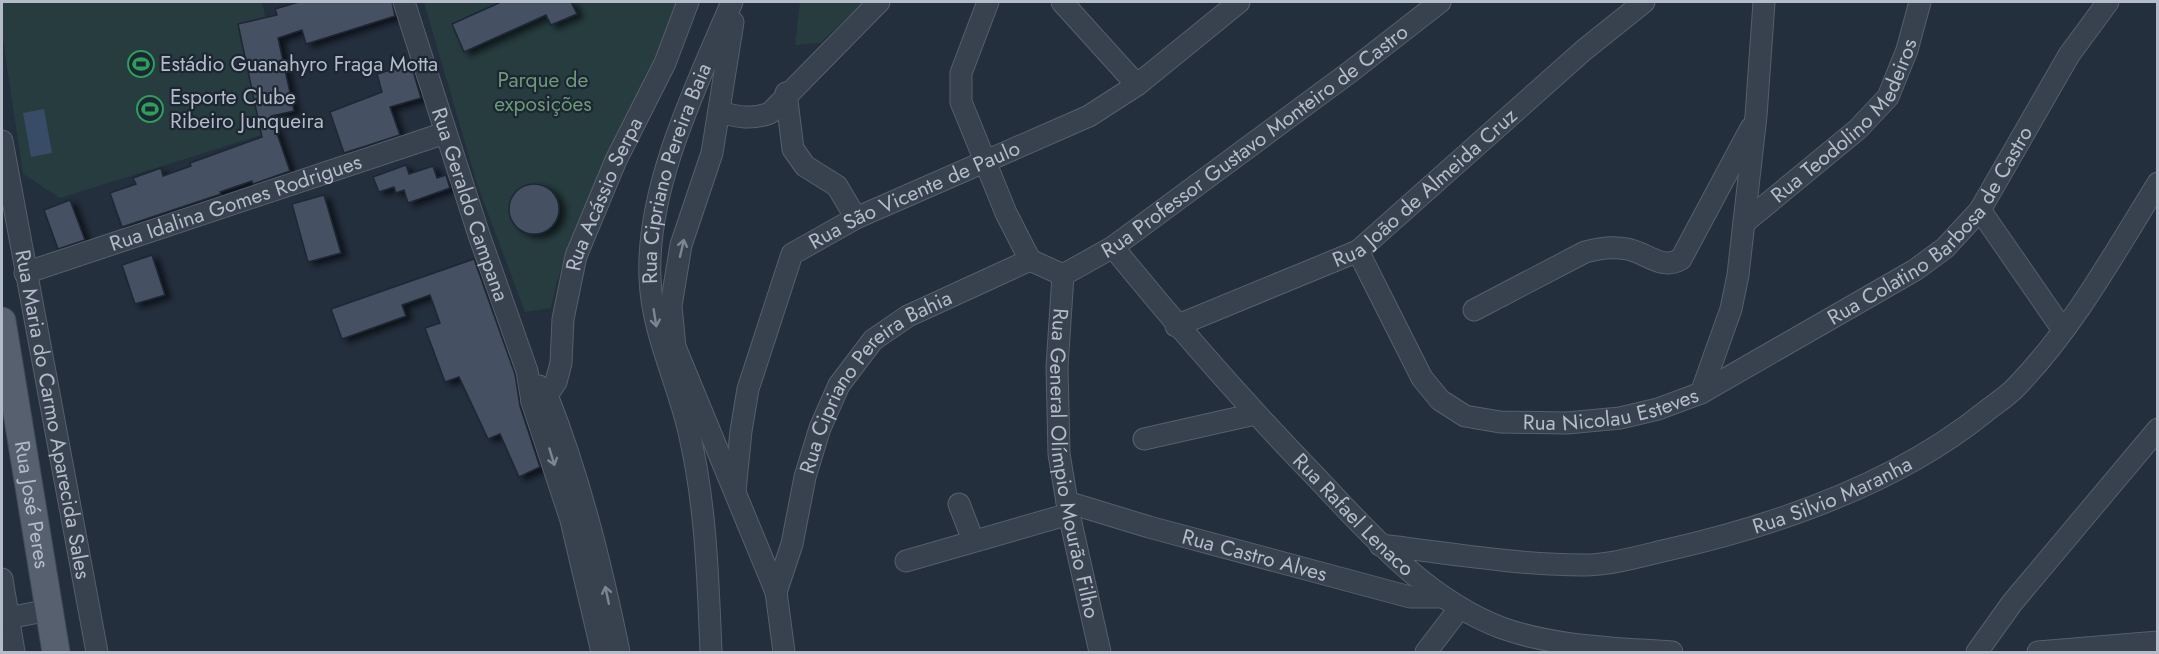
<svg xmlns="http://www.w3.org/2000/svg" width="2159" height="654" font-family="Jost,sans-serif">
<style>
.green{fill:#263c3f}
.water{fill:#394c67}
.building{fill:#455162;stroke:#1f2835;stroke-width:1.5;filter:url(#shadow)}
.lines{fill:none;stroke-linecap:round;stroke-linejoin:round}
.minor-casing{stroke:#565f6c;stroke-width:23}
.major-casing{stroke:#414a57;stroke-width:29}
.minor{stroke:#38414e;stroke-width:21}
.major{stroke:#56606e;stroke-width:27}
.oneway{stroke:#7c8592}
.labels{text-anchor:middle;stroke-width:4.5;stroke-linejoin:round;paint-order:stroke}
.poi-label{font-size:21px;fill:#b4bcc9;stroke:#1d2633;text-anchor:start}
.park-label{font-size:21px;fill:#6b9a76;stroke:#1d2633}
.street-label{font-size:21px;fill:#b4bcc9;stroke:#1d2633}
</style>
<defs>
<filter id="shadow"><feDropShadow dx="6" dy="3.5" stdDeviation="3" flood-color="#0009"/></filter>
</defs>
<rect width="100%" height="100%" fill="#242f3e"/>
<path class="green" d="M2,2H262L290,126L60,198L23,174L2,33Z
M424,2H682C661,57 634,110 608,164C585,211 560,256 551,308L525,312L477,184Z
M800,2H864L820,43L795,45Z"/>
<path class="water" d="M44,109L52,153L31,157L23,113Z"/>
<path class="building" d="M299,2H392L395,16L306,44L302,30L278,38L294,111L271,116L290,171L253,184L252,181L220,192L221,194L122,227L110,193L136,184L133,178L161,168L163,176L191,166L190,163L262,137L238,24L277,15L275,9Z
M501,2H571L577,14L551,25L546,15L464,52L452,24Z
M411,64L421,98L390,107L400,135L344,153L330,112L382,92L377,74Z
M406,165L409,174L433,166L437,178L446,175L450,188L408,203L404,190L396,193L394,187L379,192L373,177Z
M509 209a25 25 0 1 1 50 0a25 25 0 1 1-50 0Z
M324,195L341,253L308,262L292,204Z
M70,200L85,240L58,249L44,210Z
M152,255L165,295L135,304L122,265Z
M474,259L515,374L520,406L540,467L519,477L500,434L488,439L459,377L445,382L425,328L440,323L430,295L402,305L406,316L342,339L331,309Z"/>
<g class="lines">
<defs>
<g id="minor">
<path id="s1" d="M404,2L479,235L527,371L532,402L571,520L602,652"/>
<path d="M988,2L961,73V102L1006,213L1030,260"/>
<path d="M1062,2L1137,85"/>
<path d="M786,93L793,149L805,166L837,186L856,218"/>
<path d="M719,112C738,117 752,120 770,113L879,2"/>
<path id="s2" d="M2,141L97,652"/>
<path d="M1980,210L2063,330"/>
<path id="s3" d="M1744,223L1858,129L1888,97L1907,50L1920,2"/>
<path id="s4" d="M1113,247C1178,327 1245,404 1317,478C1371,535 1427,600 1502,628C1555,647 1616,648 1672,652"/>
<path id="s5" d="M1358,251L1422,378L1440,400L1465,416L1500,422L1567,423L1620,418L1658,409L1701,393L1915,270L1945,248L1980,210L2069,55L2108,2"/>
<path id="s6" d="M25,273L445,133"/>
<path id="s7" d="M1063,275L1113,247L1350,72L1440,2"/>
<path id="s8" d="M1063,275L1057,367L1059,454L1069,514L1100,652"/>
<path d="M1474,310L1585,252C1599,248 1612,246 1627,249C1646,252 1662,271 1681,259L1751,128"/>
<path id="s9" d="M1176,326L1358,251L1584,50L1644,2"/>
<path d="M675,347L671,306L681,245L712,153L733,22"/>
<path d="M671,348L675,347L776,592L784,652"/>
<path d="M539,386L547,395C580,479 601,564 619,652"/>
<path d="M1701,393L1731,309L1738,275L1756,116L1764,2"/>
<path id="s10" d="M532,402L547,395L556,382L561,363L563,319L576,256L616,160L665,63L688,2"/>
<path d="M1144,439L1255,414"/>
<path id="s11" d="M735,491L741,431L748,389L792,254L856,218L1089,116L1137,85L1239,2"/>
<path id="s12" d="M1067,502L1149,527L1410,597H1443"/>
<path d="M959,504L973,540"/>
<path id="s13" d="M1380,545C1448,553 1517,565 1584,565C1612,565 1640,556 1667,550C1777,525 1896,484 1985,412C1995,404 2008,396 2017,386C2074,327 2115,252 2158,183"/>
<path d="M906,561L1069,514"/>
<path d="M2,579L14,652"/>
<path id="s14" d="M776,592L792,544L805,477L820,428L839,385L873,340L908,316L1030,260L1063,275"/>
<path d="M8,618L49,610"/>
<path id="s15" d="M711,652C708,578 706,505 689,432C677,379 652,333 650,278C646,187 697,84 732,2"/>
<path d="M1426,652L1459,609"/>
<path d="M1977,652L2012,603L2158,429"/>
<path d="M2038,652L2158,642"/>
</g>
<g id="major">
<path id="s16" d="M2,321L56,652"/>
</g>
</defs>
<use href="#minor" class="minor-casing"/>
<use href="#major" class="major-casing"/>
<use href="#minor" class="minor"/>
<use href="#major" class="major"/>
</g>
<defs><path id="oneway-shaft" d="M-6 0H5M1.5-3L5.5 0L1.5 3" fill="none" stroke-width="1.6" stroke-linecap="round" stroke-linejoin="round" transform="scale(1.5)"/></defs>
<g class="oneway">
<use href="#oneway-shaft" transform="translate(682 248) rotate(-77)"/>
<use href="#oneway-shaft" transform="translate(655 318) rotate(81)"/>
<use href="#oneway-shaft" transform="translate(552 457) rotate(73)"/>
<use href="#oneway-shaft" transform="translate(607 595) rotate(-102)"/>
</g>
<defs>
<symbol id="stadium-ring" viewBox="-11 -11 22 22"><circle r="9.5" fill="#1d2633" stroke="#2e9e5b" stroke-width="1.5"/><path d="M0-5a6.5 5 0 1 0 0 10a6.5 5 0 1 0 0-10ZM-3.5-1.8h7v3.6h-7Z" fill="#2e9e5b"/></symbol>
</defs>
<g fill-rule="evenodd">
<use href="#stadium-ring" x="126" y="49" width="30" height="30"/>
<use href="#stadium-ring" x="135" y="94" width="30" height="30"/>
</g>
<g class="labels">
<g class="poi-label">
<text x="160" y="71">Estádio Guanahyro Fraga Motta</text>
<text x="170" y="104">Esporte Clube<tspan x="170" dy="24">Ribeiro Junqueira</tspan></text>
</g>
<g class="park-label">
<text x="543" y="87">Parque de<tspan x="543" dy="24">exposições</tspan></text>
</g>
<g class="street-label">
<text dy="7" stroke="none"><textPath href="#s3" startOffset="146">Rua Teodolino Medeiros</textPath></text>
<text dy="7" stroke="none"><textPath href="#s7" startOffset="234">Rua Professor Gustavo Monteiro de Castro</textPath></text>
<text dy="7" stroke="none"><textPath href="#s15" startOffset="489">Rua Cipriano Pereira Baia</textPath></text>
<text dy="7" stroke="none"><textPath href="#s9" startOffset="288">Rua João de Almeida Cruz</textPath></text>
<text dy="7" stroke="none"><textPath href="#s11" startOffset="381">Rua São Vicente de Paulo</textPath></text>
<text dy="7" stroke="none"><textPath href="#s10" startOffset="228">Rua Acássio Serpa</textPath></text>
<text dy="7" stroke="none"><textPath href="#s6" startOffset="222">Rua Idalina Gomes Rodrigues</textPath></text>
<text dy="7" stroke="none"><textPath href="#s1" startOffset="213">Rua Geraldo Campana</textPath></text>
<text dy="7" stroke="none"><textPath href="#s5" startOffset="730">Rua Colatino Barbosa de Castro</textPath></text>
<text dy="7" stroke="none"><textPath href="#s14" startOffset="243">Rua Cipriano Pereira Bahia</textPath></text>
<text dy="7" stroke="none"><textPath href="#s5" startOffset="348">Rua Nicolau Esteves</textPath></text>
<text dy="7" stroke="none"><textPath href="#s2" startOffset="278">Rua Maria do Carmo Aparecida Sales</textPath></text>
<text dy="7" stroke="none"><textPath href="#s8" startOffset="190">Rua General Olímpio Mourão Filho</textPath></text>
<text dy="7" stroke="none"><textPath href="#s13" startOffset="464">Rua Silvio Maranha</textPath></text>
<text dy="7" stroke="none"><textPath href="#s16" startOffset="186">Rua José Peres</textPath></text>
<text dy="7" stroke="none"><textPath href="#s4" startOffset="360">Rua Rafael Lenaco</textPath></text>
<text dy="7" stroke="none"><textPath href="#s12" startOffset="195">Rua Castro Alves</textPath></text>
</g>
</g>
<rect width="2159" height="654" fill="none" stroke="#b4bcc9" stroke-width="6"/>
</svg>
